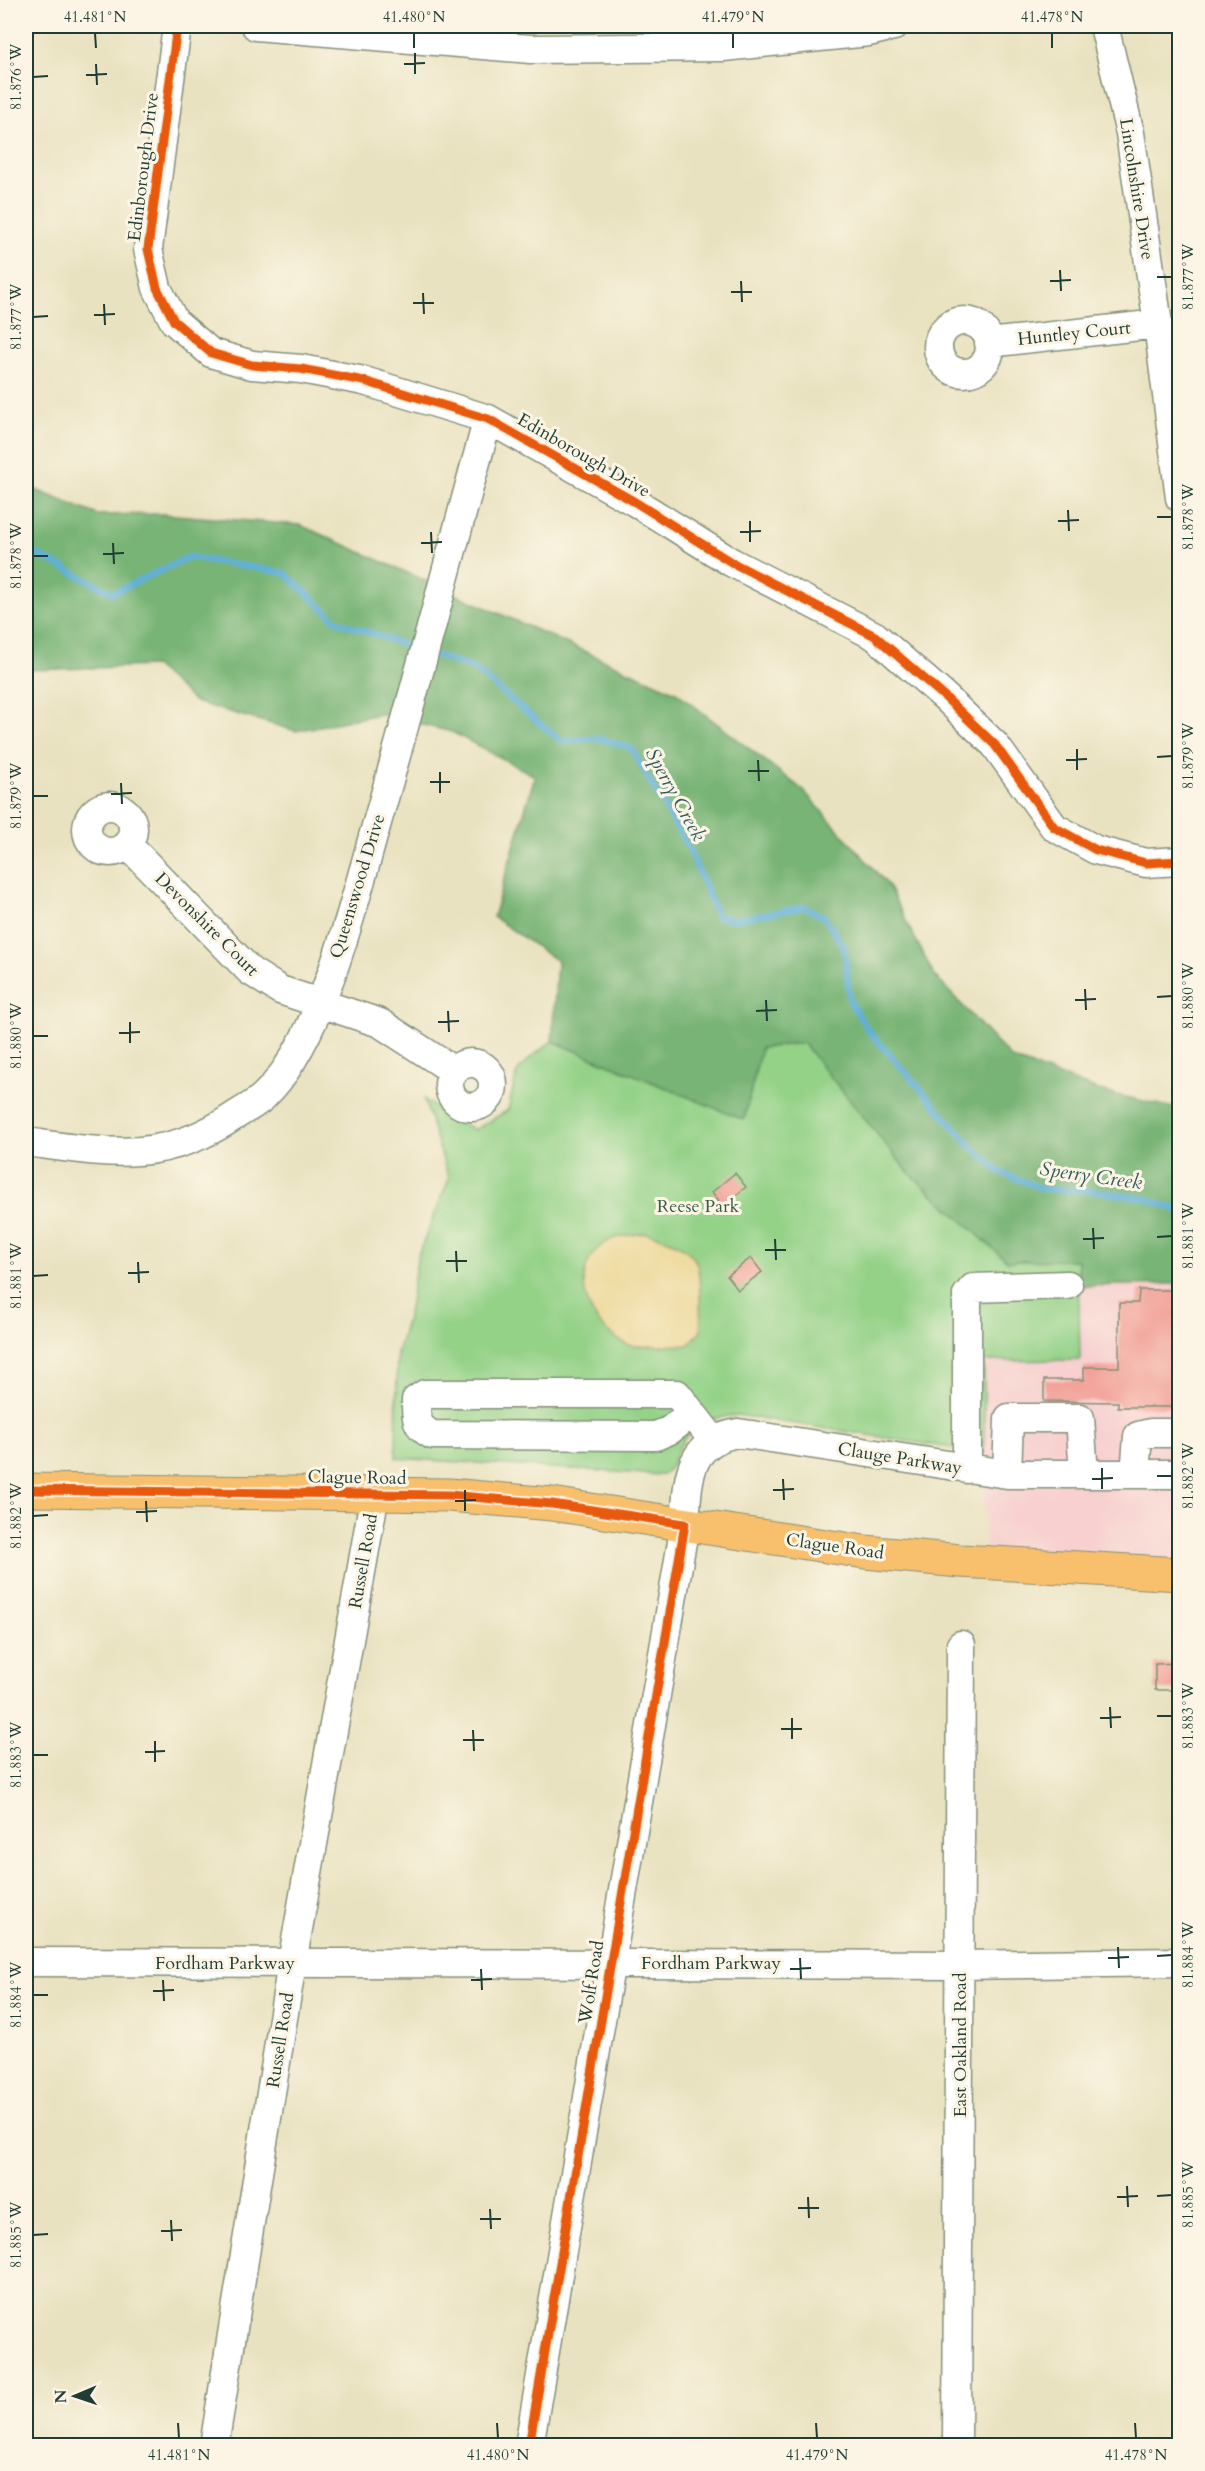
<svg xmlns="http://www.w3.org/2000/svg" width="1205" height="2471" font-family="Cardo,serif">
<style>
.built{fill:#f7d0cf}
.green{fill:#94d288;stroke:#5a885e;stroke-width:1.5}
.forest{fill:#77b474;stroke:#4b7854;stroke-width:1.5}
.sand{fill:#eeda9e;stroke:#868c69;stroke-width:1.5}
.lines{fill:none;stroke-linecap:round;stroke-linejoin:round}
.stream{stroke:#60b0da;stroke-width:6}
.building{fill:#f2a097}
.minor-casing{stroke:#84907a;stroke-width:31}
.major-casing{stroke:#84907a;stroke-width:35}
.minor{stroke:#fff;stroke-width:28}
.major{stroke:#f8bf6c;stroke-width:33}
.cycleway-casing{stroke:#fcf5e5;stroke-width:13}
.cycleway{stroke:#e8590c;stroke-width:9}
.ticks{fill:none;stroke:#1f3d34;stroke-width:2}
.labels{text-anchor:middle;stroke-width:6;stroke-linejoin:round;paint-order:stroke}
.street-label{font-size:18px;fill:#1f3d34;stroke:#fcf5e5}
.park-label{font-size:18px;fill:#365b45;stroke:#fcf5e5}
.water-label{font-size:20px;font-style:italic;fill:#2f5a5e;stroke:#fcf5e5}
.neatline{fill:none;stroke:#1f3d34;stroke-width:2}
.ticks-label{font-size:15px;text-anchor:middle;fill:#1f3d34}
</style>
<rect width="100%" height="100%" fill="#fcf5e5"/>
<filter id="ink" filterUnits="userSpaceOnUse"><feTurbulence type="fractalNoise" baseFrequency=".0167" numOctaves="2"/><feDisplacementMap in="SourceGraphic" scale="12" xChannelSelector="R" yChannelSelector="G"/><feConvolveMatrix kernelMatrix="1 2 1 2 8 2 1 2 1" color-interpolation-filters="sRGB"/></filter>
<filter id="wash" filterUnits="userSpaceOnUse"><feTurbulence type="fractalNoise" baseFrequency=".008" numOctaves="4" result="noise"/><feDisplacementMap in="SourceGraphic" scale="24" xChannelSelector="R" yChannelSelector="G"/><feGaussianBlur stdDeviation="1.35" result="paint"/><feColorMatrix in="noise" values="0 0 0 0 0 0 0 0 0 0 0 0 0 0 0 0 0 1.4 0 .05"/><feComposite in="paint" operator="in"/></filter>
<g filter="url(#wash)">
<rect width="100%" height="100%" fill="#e9e2c0"/>
<path class="built" d="M1179,1284V1561L985,1552L984,1361L1080,1360L1079,1286Z"/>
<path class="green" d="M673,898L1078,1260L1080,1360L984,1361V1453L738,1415C707,1418 691,1422 677,1452C672,1462 672,1468 662,1475L396,1458L397,1354L408,1314L418,1255L449,1179L424,1099L445,1115L475,1130L508,1110L517,1072L528,1060L597,1005Z"/>
<path class="forest" d="M26,486L98,515L162,514L300,525L676,692L803,790L887,884L934,975L1012,1059L1104,1092L1179,1109V1284L1079,1286L1078,1260L1007,1261L908,1172L803,1043L761,1048L744,1120L552,1041L557,961L493,917L535,776L452,732L379,714L296,731L195,702L154,666L30,670L26,667Z"/>
<path class="sand" d="M646,1233C663,1237 690,1246 697,1264C701,1273 700,1318 701,1331L688,1345C672,1345 642,1348 628,1345C624,1344 620,1340 616,1338C586,1319 569,1271 602,1245C615,1235 631,1235 646,1233Z"/>
<g class="lines">
<path class="stream" d="M26,549L113,593L189,557L285,573L337,621L416,649
M432,654L473,668L561,741L598,738L631,748L690,851L717,916L732,920L805,907L824,917L844,947L850,1002L868,1030L972,1147L1000,1172L1043,1189L1097,1191L1148,1199L1180,1211"/>
</g>
<g id="blocks">
<path class="building" d="M735,1173L746,1187L723,1206L712,1192Z
M751,1258L762,1272L738,1290L727,1276Z
M1139,1290H1179V1407H1118V1402L1044,1401V1380H1084V1367H1119V1303H1138Z
M1179,1663V1690H1155V1664Z"/>
</g>
</g>
<g filter="url(#ink)">
<use href="#blocks" fill-opacity="0" stroke="#84907a" stroke-width="1.5"/>
<g class="lines">
<defs>
<path id="minor" d="M177,26L148,249L157,288L174,321L211,353L252,365L301,369L364,381L488,419L635,502L731,562L875,636L945,697L995,745L1054,827L1096,850L1146,863L1180,861
M256,26L530,49L723,47L869,32L894,26
M1104,26L1130,133L1158,324L1180,498
M938 347a26 26 0 1 1 52 0a26 26 0 1 1-52 0Z
M989,343L1158,324
M87 829a23 23 0 1 1 46 0a23 23 0 1 1-46 0Z
M127,844L250,971L280,990L380,1023L454,1071
M449 1085a22 22 0 1 1 44 0a22 22 0 1 1-44 0Z
M26,1142C108,1153 163,1165 236,1115C245,1109 256,1104 264,1096C320,1043 353,907 374,833C414,696 449,557 488,419
M692,1413L670,1430L656,1436L432,1435C415,1426 416,1417 416,1400L425,1394H677L714,1441
M967,1469V1295L973,1288L1068,1285
M1007,1474L1009,1418H1080L1084,1474
M1135,1474L1138,1436L1150,1433H1180
M26,1962L961,1965L1180,1962
M214,2446L292,1963L375,1493
M529,2446L685,1524C688,1481 686,1442 738,1433L1007,1474H1180
M957,2446L961,1645"/>
<path id="major" d="M26,1490L449,1495L552,1504L865,1552L960,1561L1180,1574"/>
</defs>
<use href="#minor" class="minor-casing"/>
<use href="#major" class="major-casing"/>
<use href="#minor" class="minor"/>
<use href="#major" class="major"/>
<defs>
<path id="cycleway" d="M177,26L148,249L157,288L174,321L211,353L252,365L301,369L364,381L488,419L635,502L731,562L875,636L945,697L995,745L1054,827L1096,850L1146,863L1180,861
M26,1490L449,1495L552,1504L685,1524L529,2446"/>
</defs>
<use href="#cycleway" class="cycleway-casing"/>
<use href="#cycleway" class="cycleway"/>
</g>
</g>
<path class="ticks" d="M95,33L96,48M414,33V48M733,33V48M1052,33V48M415,53V74M96,64L97,85M404,64L425,63M86,75L107,74M33,77L48,76M1060,270L1061,291M1157,277H1172M741,281L742,302M1050,281L1071,280M731,292H752M423,293L424,314M413,303H434M104,304L105,325M94,315L115,314M33,317L48,316M1068,510L1069,531M1157,517H1172M750,521V542M1058,521L1079,520M431,532L432,553M740,532L761,531M113,543L114,564M421,543L442,542M103,554L124,553M33,556H48M1077,749V770M1157,757L1172,756M758,760L759,781M1066,760L1087,759M748,771H769M440,772V793M430,782H450M121,783L122,804M111,794L132,793M33,796H48M1085,989L1086,1010M1157,997L1172,996M766,1000L767,1021M1075,1000L1096,999M448,1011L449,1032M756,1011L777,1010M130,1022V1043M438,1022L459,1021M119,1033L140,1032M33,1036H48M1093,1228L1094,1249M1157,1237L1172,1236M775,1239L776,1260M1083,1239L1104,1238M765,1250H786M456,1251L457,1272M446,1261H467M138,1262L139,1283M128,1273L149,1272M33,1276L48,1275M1102,1468V1489M1157,1476H1172M783,1479L784,1500M1092,1479L1113,1478M465,1490V1511M773,1490L794,1489M146,1501L147,1522M455,1501L476,1500M136,1512L157,1511M33,1516L48,1515M1110,1707L1111,1728M1157,1716H1172M792,1718V1739M1100,1718L1121,1717M781,1729H802M473,1730L474,1751M463,1740H484M155,1741V1762M145,1752L165,1751M33,1755H48M1118,1947L1119,1968M1157,1956L1172,1955M800,1958L801,1979M1108,1958L1129,1957M481,1969L482,1990M790,1969L811,1968M163,1980L164,2001M471,1980L492,1979M153,1991L174,1990M33,1995H48M1127,2186L1128,2207M1157,2196L1172,2195M808,2197L809,2218M1117,2197L1138,2196M798,2208H819M490,2209L491,2229M480,2219H501M171,2220L172,2241M161,2231L182,2230M33,2235L48,2234M178,2423L179,2438M497,2423L498,2438M816,2423L817,2438M1135,2423L1136,2438"/>
<g class="labels">
<g class="street-label">
<text transform="translate(143 167) rotate(-83)" y="6">Edinborough Drive</text>
<text transform="translate(1137 189) rotate(81)" y="6">Lincolnshire Drive</text>
<text transform="translate(1074 333) rotate(-6)" y="6">Huntley Court</text>
<text transform="translate(584 455) rotate(30)" y="6">Edinborough Drive</text>
<text transform="translate(357 886) rotate(-73)" y="6">Queenswood Drive</text>
<text transform="translate(207 924) rotate(45)" y="6">Devonshire Court</text>
<text transform="translate(900 1458) rotate(9)" y="6">Clauge Parkway</text>
<text transform="translate(357 1477) rotate(1)" y="6">Clague Road</text>
<text transform="translate(835 1546) rotate(8)" y="6">Clague Road</text>
<text transform="translate(363 1561) rotate(-80)" y="6">Russell Road</text>
<text x="225" y="1969">Fordham Parkway</text>
<text x="711" y="1969">Fordham Parkway</text>
<text transform="translate(591 1982) rotate(-81)" y="6">Wolf Road</text>
<text transform="translate(280 2040) rotate(-81)" y="6">Russell Road</text>
<text transform="translate(960 2045) rotate(-90)" y="6">East Oakland Road</text>
</g>
<g class="park-label">
<text x="698" y="1212">Reese Park</text>
</g>
<g class="water-label">
<text transform="translate(676 794) rotate(61)" y="7">Sperry Creek</text>
<text transform="translate(1091 1175) rotate(8)" y="7">Sperry Creek</text>
</g>
</g>
<rect width="1205" height="2471" fill="none" stroke="#fcf5e5" stroke-width="66"/>
<g transform="translate(75 2396) rotate(268)" stroke="#fcf5e5" stroke-width="4.5" paint-order="stroke">
<path d="M0-4.5L10 22L0 15L-10 22Z" fill="#1f3d34"/>
<text y="-9" font-size="16" font-weight="bold" text-anchor="middle" fill="#1f3d34">N</text>
</g>
<rect x="33" y="33" width="1139" height="2405" class="neatline"/>
<g class="ticks-label">
<text x="95" y="22">41.481°N</text>
<text x="414" y="22">41.480°N</text>
<text x="733" y="22">41.479°N</text>
<text x="1052" y="22">41.478°N</text>
<text transform="translate(16 77) rotate(-90)" y="5">81.876°W</text>
<text transform="translate(1188 277) rotate(-90)" y="5">81.877°W</text>
<text transform="translate(16 317) rotate(-90)" y="5">81.877°W</text>
<text transform="translate(1188 517) rotate(-90)" y="5">81.878°W</text>
<text transform="translate(16 556) rotate(-90)" y="5">81.878°W</text>
<text transform="translate(1188 756) rotate(-90)" y="5">81.879°W</text>
<text transform="translate(16 796) rotate(-90)" y="5">81.879°W</text>
<text transform="translate(1188 996) rotate(-90)" y="5">81.880°W</text>
<text transform="translate(16 1036) rotate(-90)" y="5">81.880°W</text>
<text transform="translate(1188 1236) rotate(-90)" y="5">81.881°W</text>
<text transform="translate(16 1276) rotate(-90)" y="5">81.881°W</text>
<text transform="translate(1188 1476) rotate(-90)" y="5">81.882°W</text>
<text transform="translate(16 1516) rotate(-90)" y="5">81.882°W</text>
<text transform="translate(1188 1716) rotate(-90)" y="5">81.883°W</text>
<text transform="translate(16 1755) rotate(-90)" y="5">81.883°W</text>
<text transform="translate(1188 1955) rotate(-90)" y="5">81.884°W</text>
<text transform="translate(16 1995) rotate(-90)" y="5">81.884°W</text>
<text transform="translate(1188 2195) rotate(-90)" y="5">81.885°W</text>
<text transform="translate(16 2235) rotate(-90)" y="5">81.885°W</text>
<text x="179" y="2460">41.481°N</text>
<text x="498" y="2460">41.480°N</text>
<text x="817" y="2460">41.479°N</text>
<text x="1136" y="2460">41.478°N</text>
</g>
</svg>
